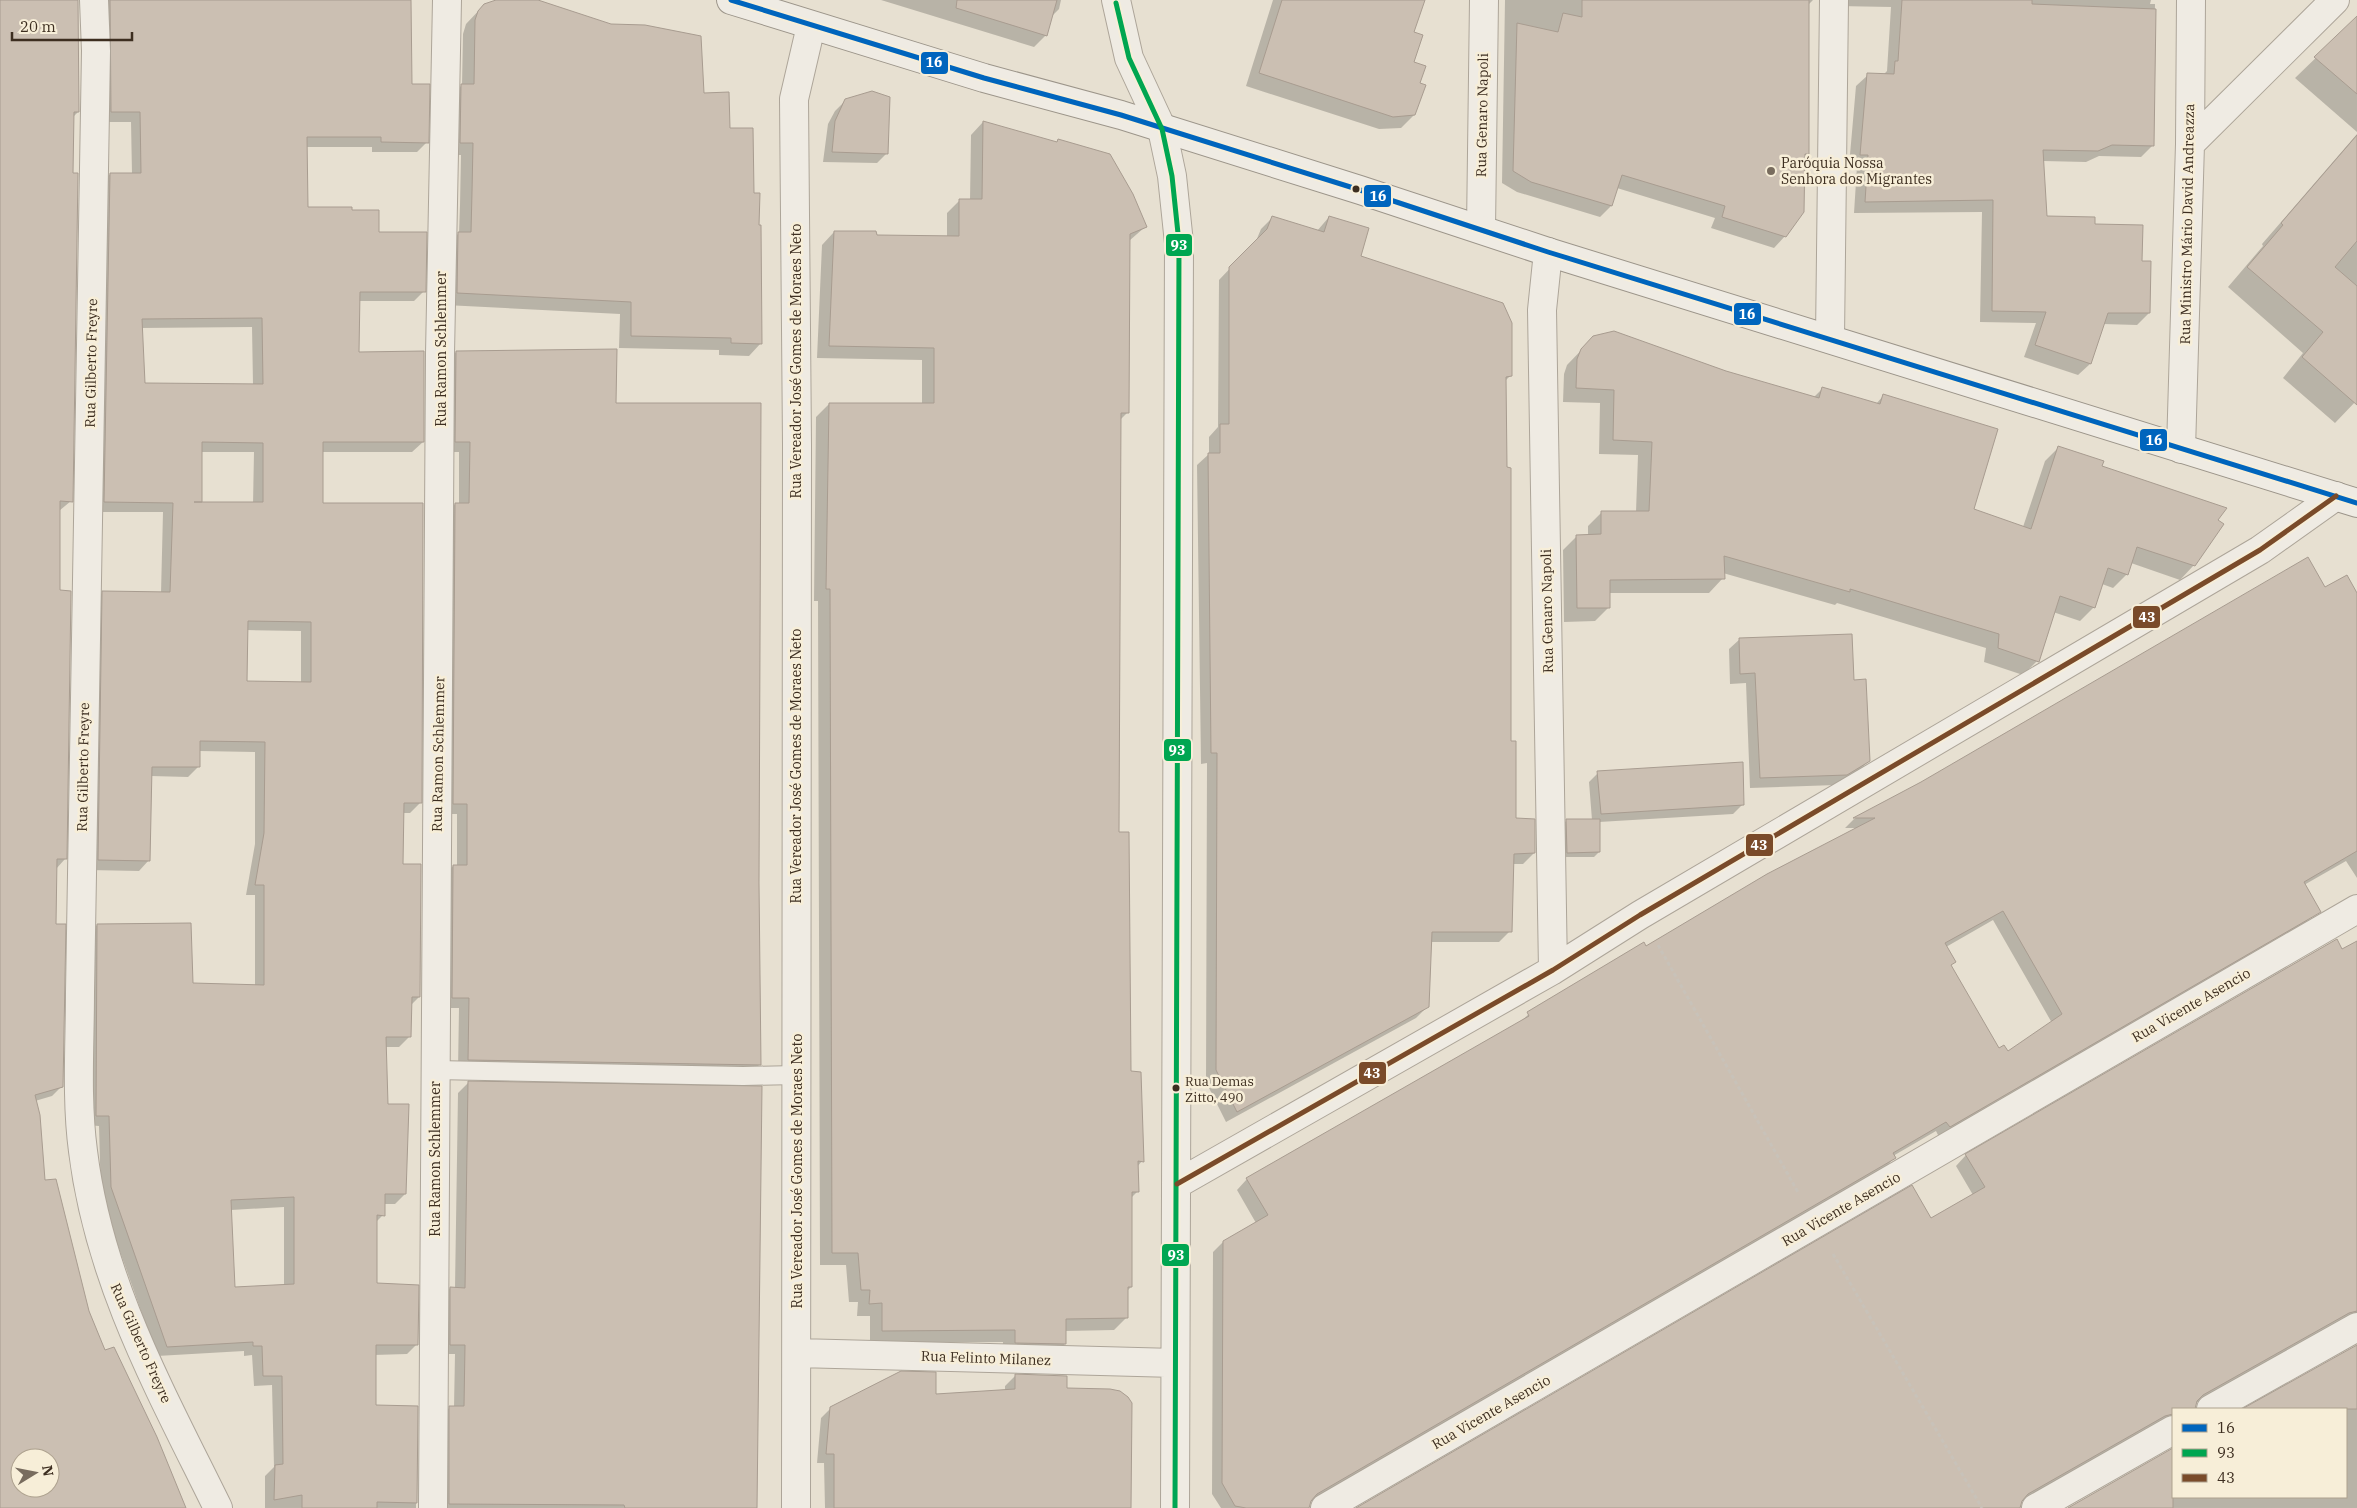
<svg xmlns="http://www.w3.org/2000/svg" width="2357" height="1508" font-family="'IBM Plex Serif',serif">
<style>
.shadow{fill:#0003;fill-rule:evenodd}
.building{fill:#cbbfb2;stroke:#a89c90;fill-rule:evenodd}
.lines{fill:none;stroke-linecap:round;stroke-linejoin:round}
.service-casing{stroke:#ada599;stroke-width:20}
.minor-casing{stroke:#ada599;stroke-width:30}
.secondary-casing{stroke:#9c958a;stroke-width:30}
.path{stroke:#c8c2b9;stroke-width:3;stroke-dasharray:4 2.5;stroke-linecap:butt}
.service{stroke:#efebe3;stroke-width:18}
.minor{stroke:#efebe3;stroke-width:28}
.secondary{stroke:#efebe3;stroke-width:28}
.bus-1-casing{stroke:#f7eed8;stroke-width:9}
.bus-2-casing{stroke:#f7eed8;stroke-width:9}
.bus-3-casing{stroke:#f7eed8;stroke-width:9}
.bus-1{stroke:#0065bd;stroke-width:5}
.bus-2{stroke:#00a651;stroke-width:5}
.bus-3{stroke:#7a4b2a;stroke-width:5}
.poi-dot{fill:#786c5e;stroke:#f7eed8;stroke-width:2}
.bus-dot{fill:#3d2e20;stroke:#f7eed8;stroke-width:2}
.labels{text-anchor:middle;stroke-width:5;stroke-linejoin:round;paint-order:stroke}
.bus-label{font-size:13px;fill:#3d2e20;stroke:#f7eed8;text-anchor:start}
.street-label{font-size:14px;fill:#3d2e20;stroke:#f7eed8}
.poi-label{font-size:14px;fill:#3d2e20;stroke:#f7eed8;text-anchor:start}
.line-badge{stroke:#f7eed8;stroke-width:2}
.badge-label{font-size:14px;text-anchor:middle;font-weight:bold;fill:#fff}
</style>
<rect width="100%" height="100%" fill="#e7e0d1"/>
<path class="shadow" d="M0,0H77L78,112L73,117L71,501L59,511L58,592L65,859L56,869L55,925L62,1086L52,1096L35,1101L0,1258Z
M96,0H410L411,85L427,142L417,152H372V147H306L307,208L351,212L378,233L424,291L414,301H358V354L423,442L412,452H322V504L420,803L410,813H403L402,865L419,997L410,1006L409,1037L399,1047H385L387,1106L405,1194L395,1204H384L383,1215L375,1223L376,1284L417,1344L407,1354L374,1355V1407H417L416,1508H265V1476L274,1467L272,1385L254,1386L252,1355L244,1356V1351L157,1356L101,1198L99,1126L86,1125L87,935L97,925L192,984L255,986V895H246L255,844V752L199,751L198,767L188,777L151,776L149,860L139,871L88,870L93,602L103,592L161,593L163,512H94L100,185L110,174H132L131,122H101ZM252,327L253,385L144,384L141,328ZM201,452H254L253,504H199ZM246,630L301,631V683L246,682ZM284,1207V1286L234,1288L231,1210Z
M502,0H534L703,94L728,129L753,194L757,226L761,343L749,356L719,355V350L619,348L620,314L445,305L446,246L459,233L460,205L461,155H448L449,98L462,85L463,34L466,24L484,5Z
M881,0H1061L1059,9L1050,18L1046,35L1034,47Z
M1273,0H1424L1413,32L1412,62L1419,84L1414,115L1401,128L1379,129L1246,86Z
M1505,0H1813L1808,5L1807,154L1804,157L1785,236L1774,248L1711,228L1715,218L1617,188L1611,206L1600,217L1517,192L1502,183Z
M1832,0H2151L2150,4H2155L2153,145L2141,157L2099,156L2086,162L2043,161L2046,217L2094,225L2141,262L2149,313L2137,325L2103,324L2090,364L2078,375L2024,357L2036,323L1980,322L1982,212L1854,213L1857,166H1849L1856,86L1868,75L1884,74L1887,71L1891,7L1837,6Z
M2357,18V132L2295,78Z
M846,100L887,153L877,163L823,162L828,124L835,111Z
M983,122L1145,227L1129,241L1128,412L1120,420L1117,833L1130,1073L1142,1161L1137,1167L1138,1191L1130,1199L1131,1287L1127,1291V1317L1114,1330L1065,1331V1344L1052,1357L1002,1355L1003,1342L870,1343V1316H857L858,1302H849L846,1265H820L818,601H814L816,417L829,404L922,405V360L817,358L822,245L834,232L875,236L947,238V213L960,200H970L971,135Z
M2357,134V400L2335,423L2283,378L2303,353L2228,287L2263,246L2262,244Z
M1329,217L1359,257L1510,376L1504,382L1510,743L1515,820L1534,853L1523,864H1512L1510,931L1499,942H1430L1427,1007L1416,1018L1226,1122L1206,1082L1207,763L1201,764L1197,465L1209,454V437L1218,427L1219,280L1256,241L1261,229L1272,218L1317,231Z
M1594,337L1813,398L1823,388L1876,404L1884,395L1972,510L2023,527L2045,461L2059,447L2216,520L2194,565L2180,580L2131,563L2127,574L2113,588L2102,584L2094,607L2080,621L2053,612L2037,661L2023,675L1984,662L1986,648L1837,603L1835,605L1723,573V578L1709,593H1609V607L1595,621L1564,622L1563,550L1577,536H1588V526L1602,512H1636L1638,455L1599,454L1600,403L1563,402L1564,374L1567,365Z
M456,352L615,404L758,883L759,1065L749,1075L458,1070L459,1008H442V877L453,866H457V814H443L445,515L455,504H459V452H445L446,363Z
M2324,588L2357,596V878L2346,861L2304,885L2311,917L2301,927L1939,1137L1936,1131L1893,1156L1894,1158L1884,1169L1310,1502L1308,1508H1221L1212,1494L1213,1252L1223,1242L1256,1223L1237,1190L1247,1179L1520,1022L1529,1014L1859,828H1845L1854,819L1922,783ZM1993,920L2052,1023L2008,1053L1998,1050L1950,966L1954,962L1946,947Z
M1740,639L1853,681L1869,761L1858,771L1836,785L1750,788L1746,683L1730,684L1729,649Z
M1598,773L1743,804L1733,814L1599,822V852L1594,857H1562V825L1567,820H1592L1589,782Z
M2357,942V1326L2338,1323L2196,1403L2194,1409H2173V1430L2154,1426L2021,1502L2019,1508H1359L1931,1220L1973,1195L1956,1166L1966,1155Z
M468,1083L756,1508H439L440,1417L450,1407H454L455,1354H440V1298L450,1288H455L458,1093Z
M2357,1346V1508H2070L2173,1449V1497H2346V1409H2245Z
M1015,1376L1066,1390L1130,1508H825L824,1463H817L821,1418L831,1408L934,1395L1005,1390V1386Z"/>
<path class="building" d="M0,0H78L79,112H74L73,173H78L73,502L60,501V590L71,591L67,859H57L56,924H66L63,1087L35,1095L40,1115L45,1180L56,1179L89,1311L105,1350L114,1347L157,1437L186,1508H0ZM20,1458H50V1488H20Z
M110,0H411L412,84H430L429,143L381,142V137H307L308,207H352V210H379V232H427L426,292H360L359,352L424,351V442H323V503H423L422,803H404L403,864H421L420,997H412L411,1037H386L388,1104H409L406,1194H385V1216L377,1215V1283L419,1285L418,1345H376V1405L418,1406L417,1503L377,1502V1508H302V1495L274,1500L275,1465L283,1464L282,1376H263L262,1346H253V1342L167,1347L111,1187L109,1116H96L97,924L191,923L193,983L264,985V885H255L264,833L265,742L200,741V767H152L150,861L98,860L102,591L170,592L173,503L104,502L110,173H141L140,112H111ZM262,318L263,384L145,383L142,319ZM202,442L263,443V502H194H202ZM248,621L311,622V682L247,681ZM294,1197V1284L235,1287L231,1200Z
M496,0H538L611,24L645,25L701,36L704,93L729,92L730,128H753L754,193H760L759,225H761L762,344L731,343V338L631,336V302L457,293L458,232H471L472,192L473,143H460L461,84H474L475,20L478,11L484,4Z
M957,0H1057L1047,36L956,8Z
M1282,0H1425L1414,32L1423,35L1414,62L1426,66L1420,83L1426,85L1415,115L1393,117L1259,73Z
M1582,0H1809V154H1805L1804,212L1786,237L1722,217L1725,206L1622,175L1612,206L1531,182L1513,171L1517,23L1558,32L1563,13L1582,17Z
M1902,0H2032V4L2156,9L2154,146L2112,145L2098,151L2043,150L2047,216L2095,217V224L2143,225L2142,261H2151L2150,313H2108L2091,364L2035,345L2046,312L1992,311L1993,200L1865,202L1868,155H1860L1867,73L1894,74L1895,61H1898Z
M2357,16V94L2314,57Z
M872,91L890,97L888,154L832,152L835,121L845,99Z
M983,121L1057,142L1058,139L1110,154L1133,194L1147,227L1130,234L1129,413H1121L1119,832H1129L1131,1071L1141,1072L1144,1162L1138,1161L1139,1192H1132V1287H1128V1318L1066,1319V1344L1015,1343V1330L882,1331V1303L869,1304L870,1290H861L858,1253H832L830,589H826L829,403H934V348L829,346L834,231H876L877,235L959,236V199H982Z
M2357,135V241L2335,267L2357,286V405L2302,357L2323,332L2247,267L2283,225L2281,223Z
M1272,216L1324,232L1329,216L1369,228L1361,256L1503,303L1512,323V376L1506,377L1507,467L1511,468V741H1516V818L1535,819V853L1514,854L1512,932H1432L1429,1007L1237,1112L1216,1070L1217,753H1211L1208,453H1220V424H1229V267L1267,229Z
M1614,331L1726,371L1819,398L1822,387L1880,404L1883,394L1998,429L1974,509L2031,529L2058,446L2104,461L2102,466L2227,508L2218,520L2224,524L2195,566L2137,547L2128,575L2108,568L2095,608L2060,596L2039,662L1998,648L1999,634L1850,589V592L1724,556L1725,579L1610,580V608H1577L1576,535L1601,534V511H1649L1652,442L1613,440L1614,390L1576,388L1577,359L1581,349L1593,336Z
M617,349L616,403H761L759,883L761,1065L468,1060L469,998H452L453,865H467V804H453L455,503H469L470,442H455L456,351Z
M2308,557L2325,587L2347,575L2357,593V851L2304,882L2321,912L1950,1127L1946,1122L1893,1153L1896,1158L1317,1494L1311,1501L1309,1508H1246L1235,1506L1222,1483L1223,1241L1268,1215L1246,1178L1529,1016L1527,1012L1644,942L1646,946L1767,874L1875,818H1853L1921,782ZM2003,911L2062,1014L2008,1051L2004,1045L1999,1048L1951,965L1956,962L1945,943Z
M1852,634L1854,680L1866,679L1870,761L1847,775L1760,778L1755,673L1740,674L1739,638Z
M1743,762L1744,805L1601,814L1597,771Z
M1566,819H1600V852L1567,853Z
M2337,939L2342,949L2357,941V1311L2349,1313L2203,1395L2197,1401L2195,1409H2173V1414L2165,1416L2028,1494L2022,1501L2020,1508H1356L1912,1185L1931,1218L1985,1187L1965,1154Z
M468,1081L762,1086L757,1508H625L624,1505L449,1504V1406H464L465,1345H450V1287L465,1288Z
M2357,1345V1409H2242Z
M901,1371L936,1372V1394L1015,1389V1374L1067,1376V1388L1110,1389L1120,1391L1128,1397L1132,1403L1131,1508H834V1454H826L830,1407Z
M2173,1448V1508H2068Z"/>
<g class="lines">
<defs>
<path id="service" d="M435,1070L743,1076L797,1075"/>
<path id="minor" d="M94,0L96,51L80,992C80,1044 76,1099 83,1151C99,1282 161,1392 218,1508
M1116,0L1129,58L1162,129L1172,176L1179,243L1175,1508
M2190,144L2335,0
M1481,229L1484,0
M1548,252L1542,310L1553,970
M1830,338L1834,0
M2181,449L2190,144L2191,0
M1177,1184L1553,970L1640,915L2260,550L2336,496
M797,1353L1175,1363
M2211,1409L2357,1327
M433,1508L440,354L447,0
M796,1508L797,444L794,99L811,26
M1325,1508L2357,909
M2036,1508L2173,1430"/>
<path id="secondary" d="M731,0L984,78L1121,115L1360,190L1548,252L2357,503"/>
</defs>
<use href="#service" class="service-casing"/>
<use href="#minor" class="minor-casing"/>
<use href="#secondary" class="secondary-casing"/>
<path class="path" d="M1658,945L1799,1194
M1833,1254L1982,1508"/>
<use href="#service" class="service"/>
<use href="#minor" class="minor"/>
<use href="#secondary" class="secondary"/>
<defs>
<path id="bus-1" d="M731,0L984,78L1121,115L1360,190L1548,252L2357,503"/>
<path id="bus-2" d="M1116,3L1129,58L1162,129L1172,176L1179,243L1175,1508"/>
<path id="bus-3" d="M1177,1184L1553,970L1640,915L2260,550L2336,496"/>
</defs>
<use href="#bus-1" class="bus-1-casing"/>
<use href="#bus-2" class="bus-2-casing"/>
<use href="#bus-3" class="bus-3-casing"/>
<use href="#bus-1" class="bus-1"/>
<use href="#bus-2" class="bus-2"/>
<use href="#bus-3" class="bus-3"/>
</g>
<circle class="poi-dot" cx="1771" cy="171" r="5"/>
<g class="bus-dot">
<circle cx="1356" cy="189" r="4.5"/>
<circle cx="1176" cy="1088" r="4.5"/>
</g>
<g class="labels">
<g class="bus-label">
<text x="1185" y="1086">Rua Demas<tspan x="1185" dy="16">Zitto, 490</tspan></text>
</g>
<g class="street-label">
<text transform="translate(1482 115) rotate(-89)" y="5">Rua Genaro Napoli</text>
<text transform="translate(2187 224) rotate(-89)" y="5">Rua Ministro Mário David Andreazza</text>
<text transform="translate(441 349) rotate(-90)" y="5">Rua Ramon Schlemmer</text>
<text transform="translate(796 361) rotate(-90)" y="5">Rua Vereador José Gomes de Moraes Neto</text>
<text transform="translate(91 363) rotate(-89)" y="5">Rua Gilberto Freyre</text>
<text transform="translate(1547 611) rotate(-91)" y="5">Rua Genaro Napoli</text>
<text transform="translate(438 754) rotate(-89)" y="5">Rua Ramon Schlemmer</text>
<text transform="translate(796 766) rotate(-90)" y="5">Rua Vereador José Gomes de Moraes Neto</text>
<text transform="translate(83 767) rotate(-89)" y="5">Rua Gilberto Freyre</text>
<text transform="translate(2191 1005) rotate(-30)" y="5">Rua Vicente Asencio</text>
<text transform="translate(435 1159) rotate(-90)" y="5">Rua Ramon Schlemmer</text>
<text transform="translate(797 1171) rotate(-90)" y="5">Rua Vereador José Gomes de Moraes Neto</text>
<text transform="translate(1841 1209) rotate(-30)" y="5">Rua Vicente Asencio</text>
<text transform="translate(141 1343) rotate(66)" y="5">Rua Gilberto Freyre</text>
<text transform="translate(986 1358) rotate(2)" y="5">Rua Felinto Milanez</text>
<text transform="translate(1491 1412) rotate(-30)" y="5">Rua Vicente Asencio</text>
</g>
<g class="poi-label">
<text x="1781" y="168">Paróquia Nossa<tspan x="1781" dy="16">Senhora dos Migrantes</tspan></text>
</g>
</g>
<g class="line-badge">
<rect x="920" y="51" width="29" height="24" rx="5" fill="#0065bd"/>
<rect x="1363" y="184" width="29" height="24" rx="5" fill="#0065bd"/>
<rect x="1165" y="233" width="28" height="24" rx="5" fill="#00a651"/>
<rect x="1733" y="302" width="29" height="24" rx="5" fill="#0065bd"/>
<rect x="2139" y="428" width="29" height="24" rx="5" fill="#0065bd"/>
<rect x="2132" y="605" width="29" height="24" rx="5" fill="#7a4b2a"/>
<rect x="1163" y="738" width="29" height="24" rx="5" fill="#00a651"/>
<rect x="1745" y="833" width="29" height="24" rx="5" fill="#7a4b2a"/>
<rect x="1358" y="1061" width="29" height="24" rx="5" fill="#7a4b2a"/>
<rect x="1161" y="1243" width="29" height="24" rx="5" fill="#00a651"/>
</g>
<g class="badge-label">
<text x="934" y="67">16</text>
<text x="1378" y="201">16</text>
<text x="1179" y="250">93</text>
<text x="1747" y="319">16</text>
<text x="2154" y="445">16</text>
<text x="2147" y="622">43</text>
<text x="1177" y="755">93</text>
<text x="1759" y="850">43</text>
<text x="1372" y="1078">43</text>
<text x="1176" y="1260">93</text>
</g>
<rect x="2172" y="1408" width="175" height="90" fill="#f7eed8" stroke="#ada18e"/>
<rect x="2182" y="1424" width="25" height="8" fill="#0065bd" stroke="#ada18e"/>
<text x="2217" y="1433" font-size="15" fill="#3d2e20">16</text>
<rect x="2182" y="1449" width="25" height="8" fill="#00a651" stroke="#ada18e"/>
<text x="2217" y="1458" font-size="15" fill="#3d2e20">93</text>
<rect x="2182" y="1474" width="25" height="8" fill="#7a4b2a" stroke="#ada18e"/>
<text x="2217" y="1483" font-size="15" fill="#3d2e20">43</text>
<g transform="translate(35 1473) rotate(80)"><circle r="24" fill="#f7eed8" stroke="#ada18e"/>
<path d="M0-4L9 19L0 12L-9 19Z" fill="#786c5e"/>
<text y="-8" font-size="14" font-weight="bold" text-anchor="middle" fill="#3d2e20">N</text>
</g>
<path d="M12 32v8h120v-8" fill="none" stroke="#3d2e20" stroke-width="2.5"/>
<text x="20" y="32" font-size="15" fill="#3d2e20" stroke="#f7eed8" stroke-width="4" paint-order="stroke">20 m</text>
</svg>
